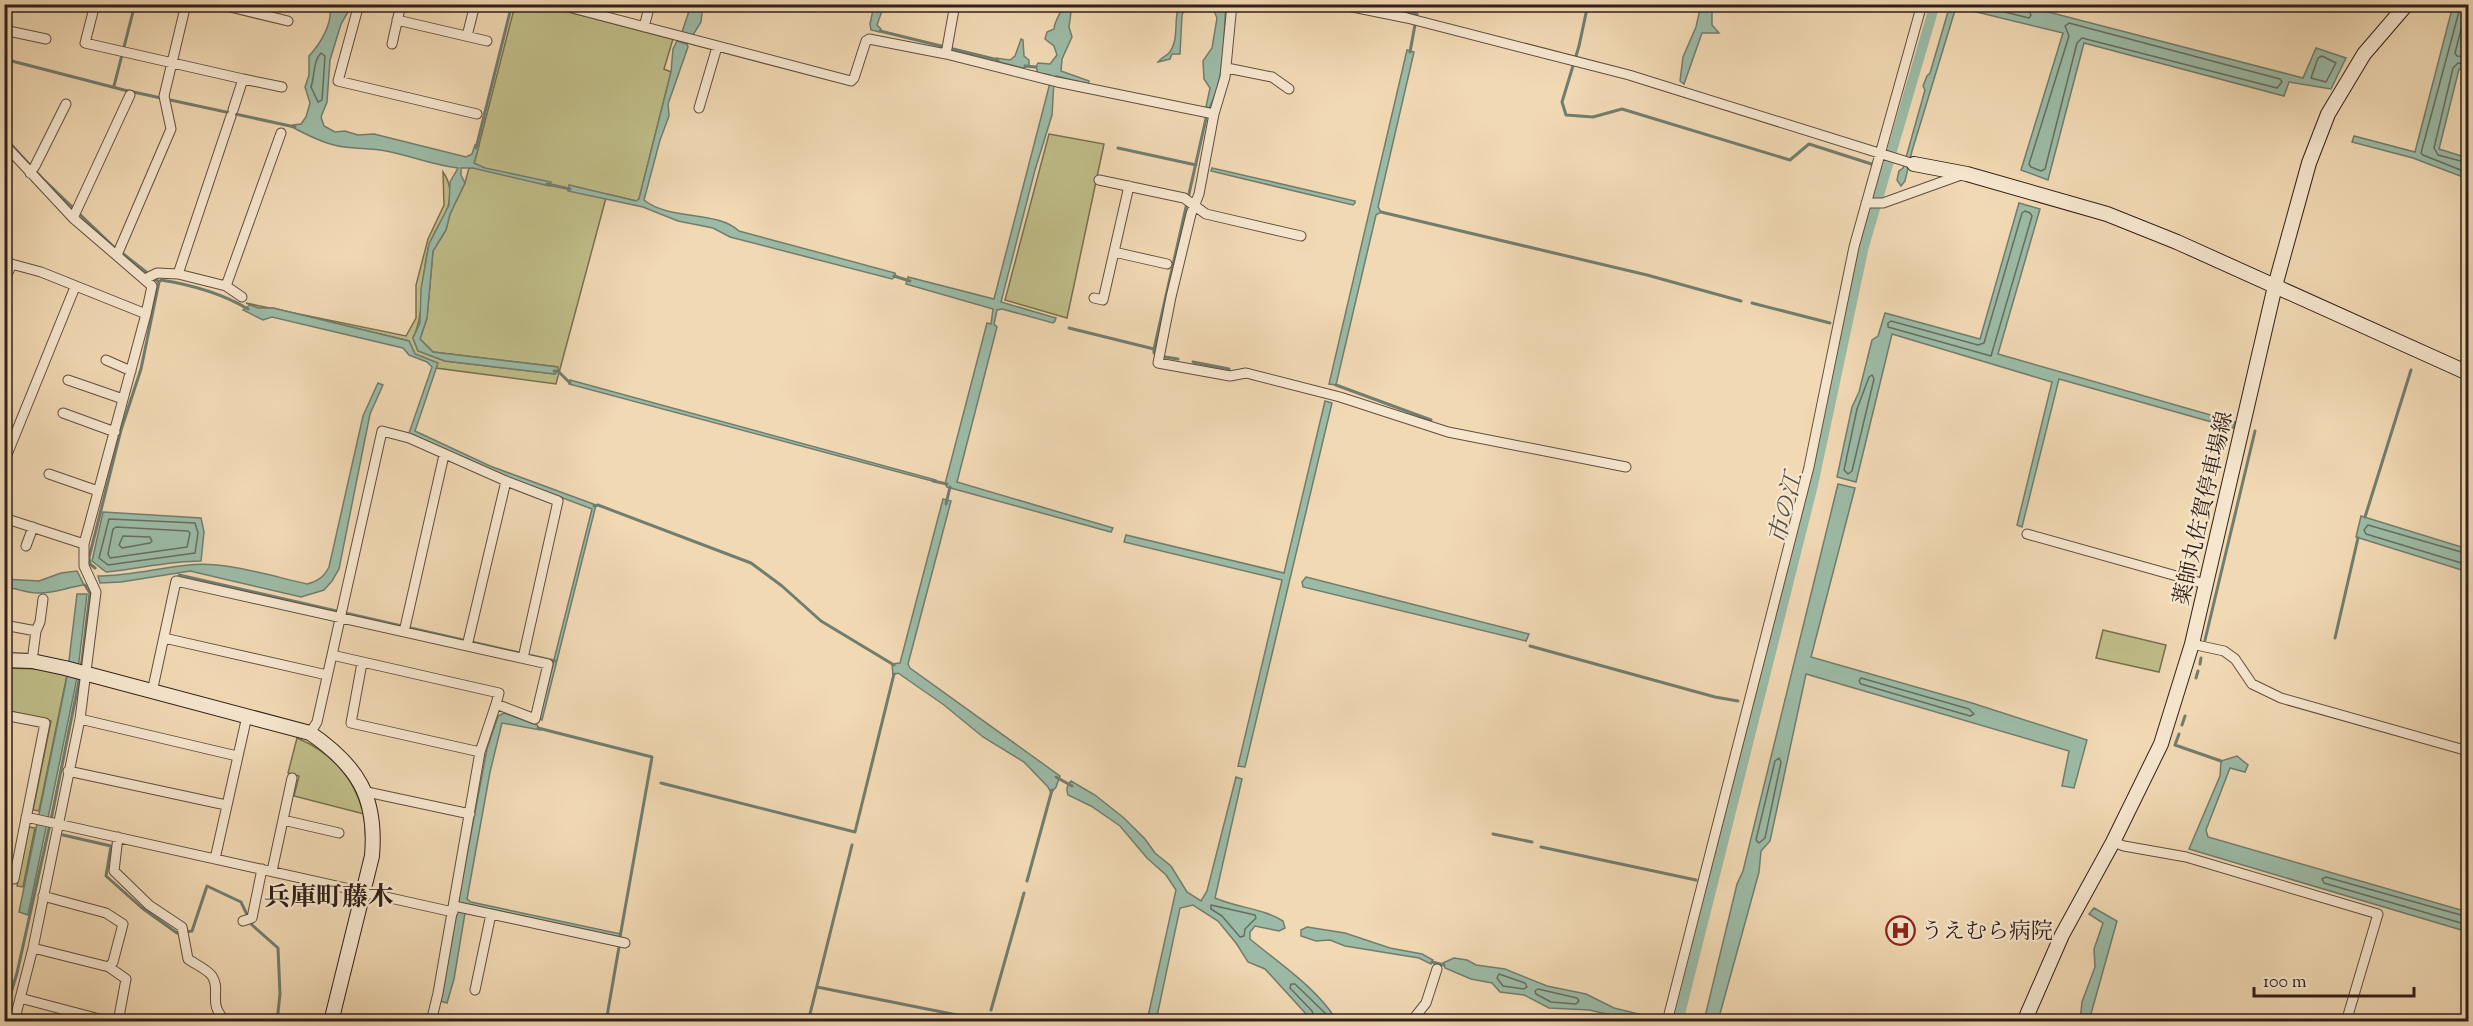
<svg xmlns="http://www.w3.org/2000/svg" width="2473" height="1026" font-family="'Sorts Mill Goudy','Noto Serif JP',serif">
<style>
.green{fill:#c0be89;stroke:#786f50;stroke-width:1.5}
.water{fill:#9cbba7;stroke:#717d6e;stroke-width:1.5}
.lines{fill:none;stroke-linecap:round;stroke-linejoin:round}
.shore{stroke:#666e60;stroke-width:1.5}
.stream{stroke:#717d6e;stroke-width:3}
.canal{stroke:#9cbba7;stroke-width:10}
.street-casing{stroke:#614e3f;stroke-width:11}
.secondary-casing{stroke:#312018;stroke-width:16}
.street{stroke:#f6e6ce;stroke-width:9}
.secondary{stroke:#f6e6ce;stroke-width:14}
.labels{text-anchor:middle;stroke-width:4.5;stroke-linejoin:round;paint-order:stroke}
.street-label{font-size:22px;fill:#312018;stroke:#f6e6ce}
.poi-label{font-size:22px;fill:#312018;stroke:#f6e6ce;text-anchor:start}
.water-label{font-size:24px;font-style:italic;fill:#514e43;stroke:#f6e6ce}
.quarter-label{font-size:26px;font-weight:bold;fill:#312018;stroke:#f6e6ce}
</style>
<rect width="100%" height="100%" fill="#f1d9b4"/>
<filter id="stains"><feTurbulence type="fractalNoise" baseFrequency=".00333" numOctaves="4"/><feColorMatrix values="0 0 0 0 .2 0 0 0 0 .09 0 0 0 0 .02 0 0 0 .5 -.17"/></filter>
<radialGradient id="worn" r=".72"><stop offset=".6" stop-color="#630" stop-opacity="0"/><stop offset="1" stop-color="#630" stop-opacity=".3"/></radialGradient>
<path class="green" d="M515,5H542L673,39L664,69L671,72L639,199L636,201L607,194L556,384L436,368L437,363L415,354L409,341L273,308H258L246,303L406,336L416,318V285L428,239L444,205L443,172C450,182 451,191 449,203C446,218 433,231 429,246C420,275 426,311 413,338L418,351L445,361L555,374L558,367L433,352L420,339L427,318L433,251L446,230L450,214L465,183L469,168H473Z
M1049,134L1104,144L1067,318L1005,300Z
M2103,630L2166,645L2159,672L2096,658Z
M5,668L40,669L67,675L39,811L33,810L51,721L5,710Z
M297,738C331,752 354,778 364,814L294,796L299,776L288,773Z
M29,827L35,828L23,887L17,886Z"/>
<path class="water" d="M330,5H352L341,24L330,60L327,102L321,117L324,126L335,132L345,131L358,135L374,134L466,157L472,154L475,145L479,146L474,163L485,168L551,182L550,186L473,168H461V175L465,183L450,214L446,230L433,251L427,318L420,339L433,352L558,367V371L555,374L445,361L418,351L413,338L420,323L421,289L429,244L449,205L450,182L458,168C432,165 412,156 386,151C372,148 359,149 345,147C330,146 305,134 292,127L293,125L301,124L306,117L310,103L305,87L309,75V56C321,43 333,23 330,5Z
M691,5H703L701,22L693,35L682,32Z
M874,5H884L877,25L881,29L879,32L871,30L870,24Z
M1063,5H1072L1069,27L1072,37L1062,59L1061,71L1089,81L1088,84L1056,76L1054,81L1052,115L1035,170L1001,302L1056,318L1055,321L1053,323L1002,309L997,310L994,324L997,327L957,482L1113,528L1111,532L947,487L945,484L987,323L991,324L993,309L906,284L908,277L994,299L1051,79L1050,75L1038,73L1036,67L1038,63L1050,64L1057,55L1054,46L1045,39L1047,32L1054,29C1055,19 1061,14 1063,5Z
M1179,5H1187L1182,15L1180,54H1172L1170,59L1158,62C1161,58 1166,56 1169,53C1180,39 1173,20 1179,5Z
M1197,5H1226C1223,38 1226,77 1209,108L1206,107L1210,88L1204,79L1203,61L1212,48L1217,18L1214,11Z
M1701,5H1712V25L1719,33H1702L1684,84L1680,81L1683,57L1696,27Z
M1950,5H2021L2303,78L2316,48L2346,58L2331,89L2289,82L2284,96L2084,43L2048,180L2021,170L2063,33L1956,7L1912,151L1905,181L1901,186L1897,180L1899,171L1903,168L1925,90L1923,86L1927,76L1930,73Z
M2460,5H2468V70L2459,69L2439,149L2468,158V179L2413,158L2352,142L2354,136L2415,152L2452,9Z
M1021,39L1023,40L1024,56L1029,60V66L1023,68L996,61V58L1010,60L1015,56Z
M677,41L687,44L688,47L668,104L669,116L660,140L644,200C670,221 717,210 739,231L895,273L896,276L892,279L730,237L713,228L678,221L643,207L568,191L569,185L636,201L639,199L671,72L673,49Z
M1407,50L1414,52L1378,207L1381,212L1376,215L1336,385L1329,384Z
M1212,168L1355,201V203L1353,205L1211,171Z
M2019,203L2040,209L1998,354L2235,422L2233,428L2059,379L2022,527L2017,525L2052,382L1892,334L1856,482L1837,477L1852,407L1859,392L1872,340L1878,336L1885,313L1980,339Z
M250,305L258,308H273L409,341L415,354L438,363L415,431L490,466L596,505L542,720L539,719L592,509L489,470L409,433L432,367L427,362L409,355L403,348L272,317L263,320L243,310Z
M570,380L936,480V482L569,384Z
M378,383L383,385L370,414L339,569L332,581L324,590L301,597L190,571L121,582L100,583L98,576C129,576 158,568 189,565C225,561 271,576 307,584C318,581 324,577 329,567L363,416Z
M1325,401L1332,403L1245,767L1238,766L1282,580L1124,542L1126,535L1284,573Z
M1838,484L1855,488L1811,657L1972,703L2087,740L2074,788L2062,786L2069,751L1806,674L1770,841L1761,851L1759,872L1718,1021H1704L1737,884L1743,871Z
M943,499L951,501L908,664L910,668L1060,776L1056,787L1051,793L1048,787L1024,762L983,737L944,705L898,673L893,675L892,664L900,663Z
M103,512L201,518L204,532L201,561C169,561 138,569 106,572L92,561Z
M2361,516L2468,549V572L2356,537Z
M77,571L84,585C67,587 54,594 37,593C27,593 15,588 5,587V579L39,581L61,573Z
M1306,577L1529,634L1526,641L1303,587L1302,582Z
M77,594H87L77,678L28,915L19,912L67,677Z
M504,713L537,725L540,730L502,723L490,772L467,899L471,902L621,934L620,937L458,902L487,749L498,716Z
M2237,756L2248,765L2245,772L2230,768L2206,830L2208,837L2468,912V932L2189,849L2220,776L2221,761Z
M1236,777L1242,779L1215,898C1238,908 1262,908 1283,921L1285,928L1279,931L1255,926L1250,932V939C1280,964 1317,988 1337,1021H1310L1307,1015L1265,969L1248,962L1236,943L1218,921L1193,905L1180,908L1156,1021H1147L1176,890L1166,875L1147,858L1120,826L1091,806L1068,795C1066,790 1067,785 1071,781L1095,795L1124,818L1145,839L1155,853L1171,866L1187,892L1201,901L1207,891Z
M2094,908L2117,921L2089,1021H2080L2082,1002L2095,967L2094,949L2103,923L2089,914Z
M456,911L465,913L454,979L447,1003L440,1001Z
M1307,927L1345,933L1390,948L1422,954L1433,960L1431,964L1419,958L1345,946L1330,940L1316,941L1301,936V930Z
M1454,958L1467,960L1476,965L1505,969L1547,986L1586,994L1614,1008L1659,1019L1660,1021H1639L1589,1010L1549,1008L1524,995L1500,992L1492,983L1471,979L1445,968L1443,963Z"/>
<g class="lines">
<path class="shore" d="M1972,4L2029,18L2031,15L2026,4
M2461,4L2421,153L2423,155L2468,173
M2468,10L2464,18L2455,53L2457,56L2468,57
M2069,23L2280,79L2282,82L2277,88L2082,38L2077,43L2045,169L2041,171L2031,167L2029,164L2069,36L2065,26Z
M321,53L325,56L322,100L318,102L311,87C315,75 313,61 321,53Z
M2322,56L2336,63L2326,82L2311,78L2318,58Z
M2468,64L2458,63L2453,68L2434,148L2438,155L2468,163
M2025,211L2030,213L2032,216L1991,356L1888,327V323L1891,321L1978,345L1984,343L2022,213Z
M1872,375L1874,379L1852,471L1848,474L1844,470L1857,409L1869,377Z
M109,519L195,523L198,533L195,553L108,565L99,558Z
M116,527L188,531L190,533L187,547L110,558L108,554L113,529Z
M123,536L150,537L152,541L150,543L122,548L119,545Z
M2468,554L2368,525L2364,530L2366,534L2468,565
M1861,678L1969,709L1974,714L1970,716L1861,684L1859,681Z
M1779,758L1781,762L1765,838L1759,843L1756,840L1775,761Z
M1211,905L1255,915L1256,918L1245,929L1244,936L1240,937L1222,916L1211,909Z
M2468,917L2326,877L2322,879L2324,883L2468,925
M1499,974L1525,983L1527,987L1524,989L1503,986L1497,978Z
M1538,989L1577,998L1579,1001L1576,1004L1551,1002L1536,994L1535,991Z
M1316,1022L1312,1011L1290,988L1291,984H1295L1325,1013L1330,1022"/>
<path class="stream" d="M1363,4L1403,11
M1404,4L1403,11L1417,14L1410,52
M1588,4L1579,46L1562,102L1566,115L1593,117L1622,109L1790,160L1809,144L1887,169
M880,31L998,60
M4,59L124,90L295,127
M1025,66L1036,67
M114,86L135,4
M4,137L43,179L116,249
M476,148L512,4
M1118,148L1196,165
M547,184L570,189
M1381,212L1647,275L1741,301
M122,253L159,282L161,280C193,285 221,293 248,309
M894,276L910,281
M1752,303L1830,323
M1069,328L1154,349V353
M1154,349L1207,114
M1165,357L1178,359
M1193,362L1229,369
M554,371H558L570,383
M1336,385L1431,420
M933,481L947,484
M946,504L950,487
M594,506L598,505L751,563L782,586L821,621L894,665
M2365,517L2411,370
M95,568L90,564L89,558L121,430L141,369L159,282
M179,575L555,661
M2335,638L2358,538
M2205,640L2255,431
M1530,646L1715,697L1738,701
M2200,664L2201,658
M81,669L90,593L85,585
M2196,678L2198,671
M2182,725L2185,716
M538,728L652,757L620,937
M2179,734L2175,745L2221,761
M1056,777L1072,786
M661,783L855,832L894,674
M1493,834L1532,842
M63,835L111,846L106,876L142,908L177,933L192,931L207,886L241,902L252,925L278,948L280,994L277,1022
M1541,847L1696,880
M1027,881L1052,790
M1432,962L1444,965
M817,987L967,1017L977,1022
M991,1010L1024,893
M4,1016L17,973L52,815L80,676
M213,1018L218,1022
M606,1022L619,947
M808,1022L852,845"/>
<path class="canal" d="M1678,1022L1813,485L1864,246L1935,4"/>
<defs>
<path id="street" d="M95,4L85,43L243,79L233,110
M218,4L288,21
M359,4L338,81L477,114
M557,4L851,81L854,78L866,41L869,39L946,54L1057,82L1214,114
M1232,4L1225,77L1214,114L1199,194L1191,214L1171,297L1158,363L1230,376L1246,373L1340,397L1448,432L1626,467
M1338,4L1407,18L1629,75L1914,164
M397,20L487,41
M644,27L650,4
M4,30L46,39
M467,36L475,4
M392,44L401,4
M946,54L955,4
M1227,68L1272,77L1289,89
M243,79L282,87
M699,108L717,47
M4,144L73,218L152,286L146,314L84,544V566L96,592L80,719L33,948L14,1022
M30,173L35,166L66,104
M1099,180L1184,198L1206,214L1301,236
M1866,203H1883L1961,175
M73,218L130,95
M1114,252L1167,264
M117,255L171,129L164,96L186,4
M4,262L41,272L146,314
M178,274L226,286L242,297
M145,279L157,273L178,274L231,116
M4,281L12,264
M226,286L281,133
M1094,298L1103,300L1129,186
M106,360L131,371
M68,380L123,399
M63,413L115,432
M4,462L75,287
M49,474L98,491
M4,518L84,544
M2027,534L2205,584
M26,546L33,527
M4,625L36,631L32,661
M36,631L40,622L43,599
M404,632L444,455
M164,638L327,675
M2192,644L2224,651L2235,659L2252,684L2281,698L2468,751
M467,646L506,481
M332,655L499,693L496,704
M362,663L351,723L480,752
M152,692L176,581L548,664L535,719L496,704L480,752L438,993L431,1022
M4,715L45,723L14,879L4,877
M80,719L237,756
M310,733L317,722L382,431L409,438L506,481L558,501L523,658
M68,771L226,805
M367,792L470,814
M26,817L453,912
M283,820L339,833
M118,837L114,871L149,905L182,927L188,959C195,964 208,970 212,976C222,991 206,1004 227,1022
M2113,842L2124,846L2186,857L2378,914L2346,1022
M215,859L247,716
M272,871L292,778
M43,896L106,913L123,924L113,962L109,967
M454,906L625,943
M243,921L252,918L262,869
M33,948L109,967L126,979L118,1022
M475,990L491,914
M20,998L111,1022
M1411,1022L1426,1003L1437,969
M1667,1022L1809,467L1854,247L1922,4"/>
<path id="secondary" d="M1914,164L1967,174L2107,214L2177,242L2468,373
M4,660L32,661L65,668L310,733C358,766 377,797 372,856L331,1022
M2024,1022L2062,935L2113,842L2161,744L2192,644L2275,286L2309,163L2328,114L2364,54L2407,4"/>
</defs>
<use href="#street" class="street-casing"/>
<use href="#secondary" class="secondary-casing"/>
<use href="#street" class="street"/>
<use href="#secondary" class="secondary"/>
</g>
<defs>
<symbol id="hospital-ring" viewBox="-11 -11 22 22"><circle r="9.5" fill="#f6e6ce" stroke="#8f2418" stroke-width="1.5"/><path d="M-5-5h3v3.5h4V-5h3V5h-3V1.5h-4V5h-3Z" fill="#8f2418"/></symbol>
</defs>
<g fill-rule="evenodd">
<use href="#hospital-ring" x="1884" y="914" width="33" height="33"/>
</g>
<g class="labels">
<g class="street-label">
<text transform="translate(2202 508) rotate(-77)" y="8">薬師丸佐賀停車場線</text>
</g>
<g class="poi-label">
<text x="1921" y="938">うえむら病院</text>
</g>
<g class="water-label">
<text transform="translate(1785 508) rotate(-76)" y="8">市の江</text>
</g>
<g class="quarter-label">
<text x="329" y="905">兵庫町藤木</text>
</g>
</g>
<rect width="2473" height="1026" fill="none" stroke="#f1d9b4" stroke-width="24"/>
<rect x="6" y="6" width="2461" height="1014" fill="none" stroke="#312018" stroke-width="3"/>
<rect x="12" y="12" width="2449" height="1002" fill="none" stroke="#312018" stroke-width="1.5"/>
<path d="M2254 987v9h160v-9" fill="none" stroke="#312018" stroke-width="3"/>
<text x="2263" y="987" font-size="18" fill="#312018" stroke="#f6e6ce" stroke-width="4.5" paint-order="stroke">100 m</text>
<rect width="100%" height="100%" filter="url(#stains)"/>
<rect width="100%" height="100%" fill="url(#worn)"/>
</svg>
